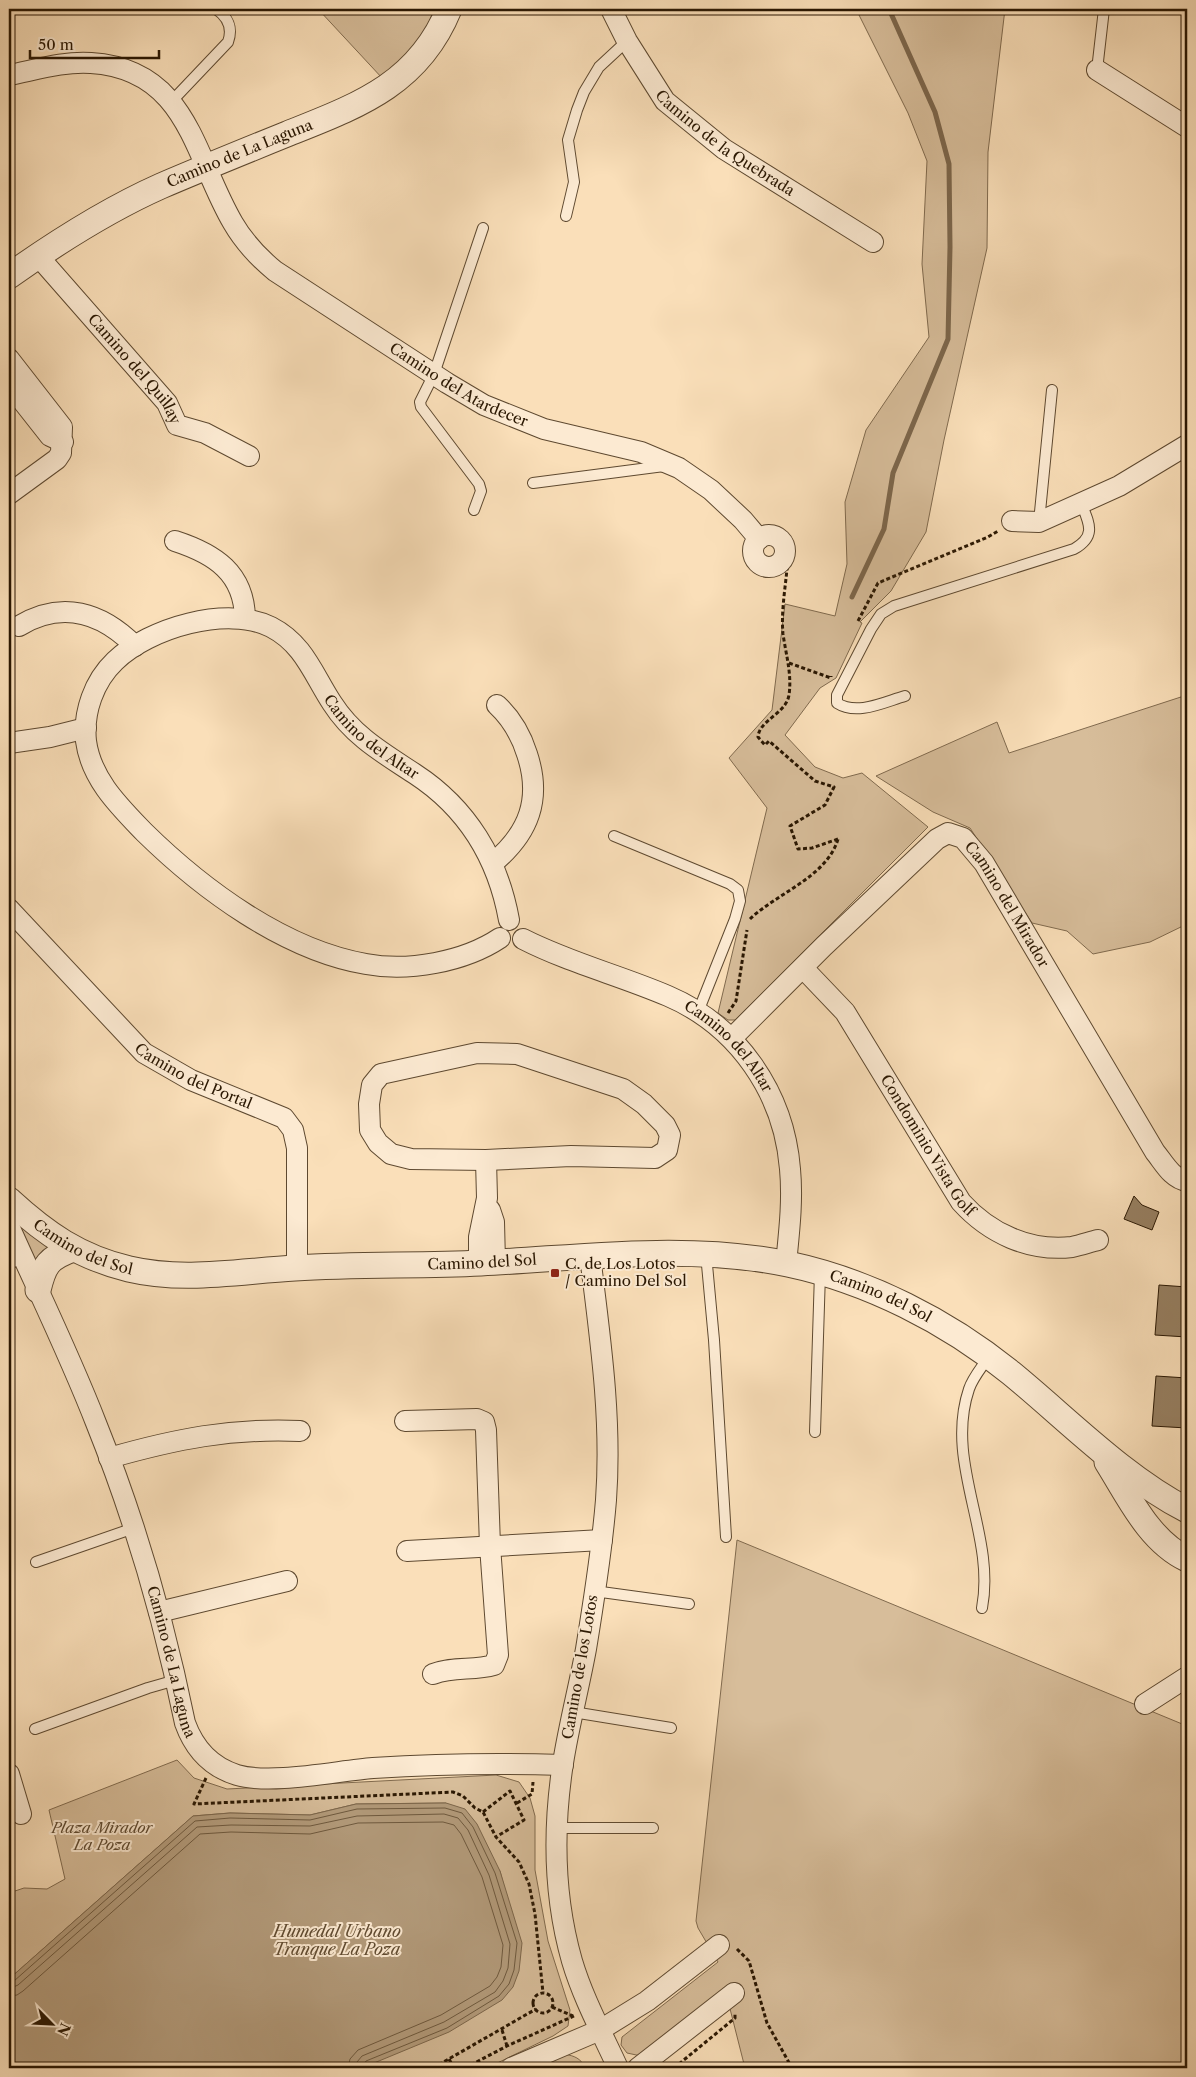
<svg xmlns="http://www.w3.org/2000/svg" width="1196" height="2077" font-family="'Libre Caslon Text',serif">
<style>
.green{fill:#d7bd9a;stroke:#806a4e}
.water{fill:#b39b7b;stroke:#7c664b}
.lines{fill:none;stroke-linecap:round;stroke-linejoin:round}
.shore{stroke:#6e593e;stroke-width:1}
.stream{stroke:#7c664b;stroke-width:5}
.building{fill:#967f61;stroke:#2a1702}
.service-casing{stroke:#5e4930;stroke-width:12}
.minor-casing{stroke:#5e4930;stroke-width:22}
.tertiary-casing{stroke:#5e4930;stroke-width:27}
.path{stroke:#2a1702;stroke-width:3;stroke-dasharray:4 2.5;stroke-linecap:butt}
.service{stroke:#fcead2;stroke-width:10}
.minor{stroke:#fcead2;stroke-width:20}
.tertiary{stroke:#fcead2;stroke-width:25}
.poi-dot{fill:#8f2418;stroke:#fcead2;stroke-width:2}
.labels{text-anchor:middle;stroke-width:4;stroke-linejoin:round;paint-order:stroke}
.street-label{font-size:15px;fill:#2a1702;stroke:#fcead2}
.poi-label{font-size:15px;fill:#2a1702;stroke:#fcead2;text-anchor:start}
.park-label{font-size:15px;font-style:italic;fill:#5e4930;stroke:#fcead2}
.water-label{font-size:16px;font-style:italic;fill:#614c32;stroke:#fcead2}
</style>
<rect width="100%" height="100%" fill="#fadfb9"/>
<filter id="stains"><feTurbulence type="fractalNoise" baseFrequency=".004" numOctaves="4"/><feColorMatrix values="0 0 0 0 .2 0 0 0 0 .09 0 0 0 0 .02 0 0 0 .5 -.17"/></filter>
<radialGradient id="worn" r=".72"><stop offset=".6" stop-color="#630" stop-opacity="0"/><stop offset="1" stop-color="#630" stop-opacity=".3"/></radialGradient>
<path class="green" d="M318,9H434L425,33L383,79Z
M856,9H1005L988,152L987,248L944,440L926,532L891,591L860,622L862,623L836,678L820,688L785,735L815,767L843,778L862,773L928,827L735,1020H728L718,1013L767,808L729,758L772,710L785,604L835,616L847,564L845,502L866,430L929,337L922,264L927,161L908,113Z
M1187,695V924L1150,942L1093,954L1067,931L1032,923L970,828L933,812L876,776L997,722L1009,753Z
M14,1218L49,1246V1250L36,1260L33,1258Z
M737,1540L1187,1726V2068H745L725,1989L641,2056L627,2053L621,2045L622,2037L718,1962L698,1928L696,1921Z
M177,1760L194,1778L227,1789L496,1775L519,1782L530,1798L535,1816V1870L548,1941L570,2010L568,2026L553,2036L487,2068H362L374,2063L508,1902L500,1871L446,1803L356,1804L310,1815L230,1813L193,1816L9,1979V1893L24,1888L47,1889L65,1879L49,1810Z
M564,2054C575,2056 580,2058 586,2068H530Z"/>
<path class="water" d="M446,1803L465,1809L477,1824L500,1871L522,1943L519,1971L513,1987L502,2000L449,2032L362,2068H9V1979L193,1816L230,1813L310,1815L356,1804Z"/>
<g class="lines">
<path class="shore" d="M9,1982L14,1981L195,1821L230,1818L310,1820L357,1809L445,1808L462,1813L473,1827L495,1873L517,1943L514,1970L509,1984L499,1996L447,2028L366,2061L362,2068
M9,1989L18,1985L197,1827L231,1825L310,1826L357,1816L444,1814L458,1818L468,1830L489,1875L510,1944L508,1968L503,1981L495,1992L444,2022L362,2056L357,2062L356,2068
M9,1996L17,1995L23,1991L200,1834L231,1832L310,1834L358,1823L443,1822L454,1825L461,1834L482,1877L503,1945L501,1967L497,1977L490,1986L441,2015L358,2050L350,2059L348,2068"/>
<path class="stream" d="M852,597L884,529L893,473L948,339L950,247L949,164L935,112L889,9"/>
</g>
<path class="building" d="M1134,1196L1142,1205L1159,1212L1152,1230L1124,1219Z
M1159,1285L1187,1287V1337L1155,1335Z
M1156,1376L1187,1378V1428L1152,1426Z"/>
<g class="lines">
<defs>
<path id="service" d="M1097,70L1104,9
M171,102L228,42C233,28 228,17 216,9
M566,216L574,182L568,140L577,110L584,92L599,67L627,41
M533,483L664,466
M474,510L481,491L479,484L421,407L420,402L434,374L483,228
M1039,522L1052,390
M905,696C884,702 857,716 837,703V695L871,629L881,614L894,606L1074,549C1097,536 1089,523 1081,503
M614,836L730,884L738,890L740,901L735,919L698,1012
M706,1254L714,1340L726,1537
M9,1264L22,1258
M815,1432L820,1273
M36,1562L134,1528
M594,1591L689,1604
M982,1608C996,1534 944,1463 969,1389C973,1377 983,1366 989,1356
M573,1712L671,1728
M35,1729L148,1688L176,1680
M557,1828H653"/>
<g id="minor">
<path id="s1" d="M611,9L627,41L665,101L724,149L873,242"/>
<path d="M1097,70L1187,127"/>
<path id="s2" d="M9,75C35,70 64,61 91,63C188,69 194,157 233,223C244,242 258,257 275,271L447,383L484,405L544,429L641,452L679,468L711,490L743,520L759,539"/>
<path id="s3" d="M38,256L167,403L177,425L205,433L249,456"/>
<path d="M9,359L62,427L61,453L57,459L9,494"/>
<path d="M9,384L50,436L63,442"/>
<path d="M1012,521L1039,522L1119,486L1187,445"/>
<circle cx="769" cy="551" r="16"/>
<path d="M175,541C215,554 244,573 245,618"/>
<path d="M19,626C62,600 101,612 135,646"/>
<path d="M9,743L50,737L86,728"/>
<path d="M493,863C529,833 542,799 527,754C521,735 512,719 497,705"/>
<path id="s4" d="M9,909L144,1053L191,1080L284,1118L293,1130L297,1148V1268"/>
<path id="s5" d="M500,938C464,962 408,972 366,964C284,950 202,889 144,832C119,806 91,779 86,741C83,712 94,681 115,661C149,628 227,605 271,627C304,644 313,674 332,703C353,736 383,753 415,774C467,808 498,859 509,920"/>
<path id="s6" d="M523,939C570,963 619,975 668,996C738,1026 784,1093 790,1169C793,1201 789,1233 786,1264"/>
<path id="s7" d="M803,968L845,1012L961,1202C989,1233 1029,1252 1072,1247C1081,1245 1090,1242 1098,1240"/>
<path id="s8" d="M732,1038L824,946L937,839L948,833L963,838L984,863L1155,1152C1164,1163 1172,1179 1187,1181"/>
<path d="M477,1053L517,1054L623,1089L644,1104L665,1125L670,1135L667,1150L655,1158L571,1156L486,1160L411,1159L391,1154L378,1143L370,1130L369,1104L372,1085L381,1074Z"/>
<path d="M490,1210L494,1222L495,1262"/>
<path id="s9" d="M9,1226C38,1291 70,1356 96,1423C135,1520 164,1620 185,1723C194,1748 211,1767 237,1775C271,1785 336,1771 373,1768C436,1764 500,1763 563,1765"/>
<path d="M590,1256C600,1337 612,1418 606,1500C602,1550 594,1600 586,1649C579,1687 569,1725 563,1763C553,1828 554,1898 572,1961C583,1998 602,2033 618,2068"/>
<path d="M479,1263V1237L487,1198L486,1160"/>
<path d="M405,1421L477,1419L484,1422L486,1430L490,1546L498,1655L494,1665C474,1671 453,1666 433,1674"/>
<path d="M109,1458C176,1439 230,1428 300,1431"/>
<path d="M407,1551L602,1540"/>
<path d="M159,1612L287,1581"/>
<path d="M1145,1704L1187,1677"/>
<path d="M9,1774L21,1814"/>
<path d="M511,2068L600,2030L647,2001L719,1945"/>
<path d="M638,2068L734,1993"/>
</g>
<g id="tertiary">
<path id="s10" d="M9,276C57,242 107,210 161,186C203,168 245,151 287,134C357,106 418,85 449,9"/>
<path id="s11" d="M9,1200C46,1234 79,1257 129,1269C184,1282 240,1271 295,1268C357,1264 419,1266 481,1263C583,1258 686,1243 788,1264C868,1281 947,1321 1011,1373C1066,1418 1123,1477 1187,1510"/>
<path d="M38,1290C44,1265 48,1258 73,1249"/>
<path d="M1107,1462C1129,1497 1149,1541 1187,1559"/>
</g>
</defs>
<use href="#service" class="service-casing"/>
<use href="#minor" class="minor-casing"/>
<use href="#tertiary" class="tertiary-casing"/>
<path class="path" d="M780,563L787,569C785,590 781,613 783,634C786,655 792,674 789,695C786,714 759,720 758,737L765,745L769,741L815,781L834,787L825,805L790,826L798,849L812,848L838,839
M858,621L878,583L988,537L998,531
M789,663L831,678V676
M750,919C777,893 827,877 838,839
M728,1013L736,1001L747,930
M206,1778L194,1804L453,1792L463,1796L475,1808L483,1812L496,1837L519,1862L529,1884L535,1914L543,1993
M517,1803L532,1794L533,1782
M483,1812L510,1791L524,1820L496,1837
M737,1949L749,1961L767,2023L792,2068
M533 2003a10 10 0 1 1 20 0a10 10 0 1 1-20 0Z
M552,2007L573,2016
M502,2030L507,2046
M449,2059L454,2068
M433,2068L536,2009
M465,2068L507,2046L574,2016
M674,2068L735,2018V2014"/>
<use href="#service" class="service"/>
<use href="#minor" class="minor"/>
<use href="#tertiary" class="tertiary"/>
</g>
<rect class="poi-dot" x="550" y="1268" width="10" height="10" rx="2.5"/>
<g class="labels">
<g class="street-label">
<text dy="5" stroke="none"><textPath href="#s1" startOffset="180">Camino de la Quebrada</textPath></text>
<text dy="5" stroke="none"><textPath href="#s10" startOffset="262">Camino de La Laguna</textPath></text>
<text dy="5" stroke="none"><textPath href="#s3" startOffset="149">Camino del Quillay</textPath></text>
<text dy="5" stroke="none"><textPath href="#s2" startOffset="592">Camino del Atardecer</textPath></text>
<text dy="5" stroke="none"><textPath href="#s5" startOffset="918">Camino del Altar</textPath></text>
<text dy="5" stroke="none"><textPath href="#s8" startOffset="394">Camino del Mirador</textPath></text>
<text dy="5" stroke="none"><textPath href="#s6" startOffset="236">Camino del Altar</textPath></text>
<text dy="5" stroke="none"><textPath href="#s4" startOffset="252">Camino del Portal</textPath></text>
<text dy="5" stroke="none"><textPath href="#s7" startOffset="218">Condominio Vista Golf</textPath></text>
<text dy="5" stroke="none"><textPath href="#s11" startOffset="89">Camino del Sol</textPath></text>
<text dy="5" stroke="none"><textPath href="#s11" startOffset="494">Camino del Sol</textPath></text>
<text dy="5" stroke="none"><textPath href="#s11" startOffset="899">Camino del Sol</textPath></text>
<text dy="5" stroke="none"><textPath href="#s9" startOffset="466">Camino de La Laguna</textPath></text>
<text transform="translate(580 1667) rotate(-80)" y="5">Camino de los Lotos</text>
</g>
<g class="poi-label">
<text x="565" y="1269">C. de Los Lotos<tspan x="565" dy="17">/ Camino Del Sol</tspan></text>
</g>
<g class="park-label">
<text x="102" y="1833">Plaza Mirador<tspan x="102" dy="17">La Poza</tspan></text>
</g>
<g class="water-label">
<text x="337" y="1937">Humedal Urbano<tspan x="337" dy="18">Tranque La Poza</tspan></text>
</g>
</g>
<rect width="1196" height="2077" fill="none" stroke="#fadfb9" stroke-width="30"/>
<rect x="10" y="10" width="1176" height="2057" fill="none" stroke="#2a1702" stroke-width="2.5"/>
<rect x="15" y="15" width="1166" height="2047" fill="none" stroke="#2a1702"/>
<g transform="translate(52 2024) rotate(114)" stroke="#fcead2" stroke-width="4" paint-order="stroke">
<path d="M0-4L9 19L0 12L-9 19Z" fill="#2a1702"/>
<text y="-8" font-size="14" font-weight="bold" text-anchor="middle" fill="#2a1702">N</text>
</g>
<path d="M30 50v8h129v-8" fill="none" stroke="#2a1702" stroke-width="2.5"/>
<text x="38" y="50" font-size="15" fill="#2a1702" stroke="#fcead2" stroke-width="4" paint-order="stroke">50 m</text>
<rect width="100%" height="100%" filter="url(#stains)"/>
<rect width="100%" height="100%" fill="url(#worn)"/>
</svg>
